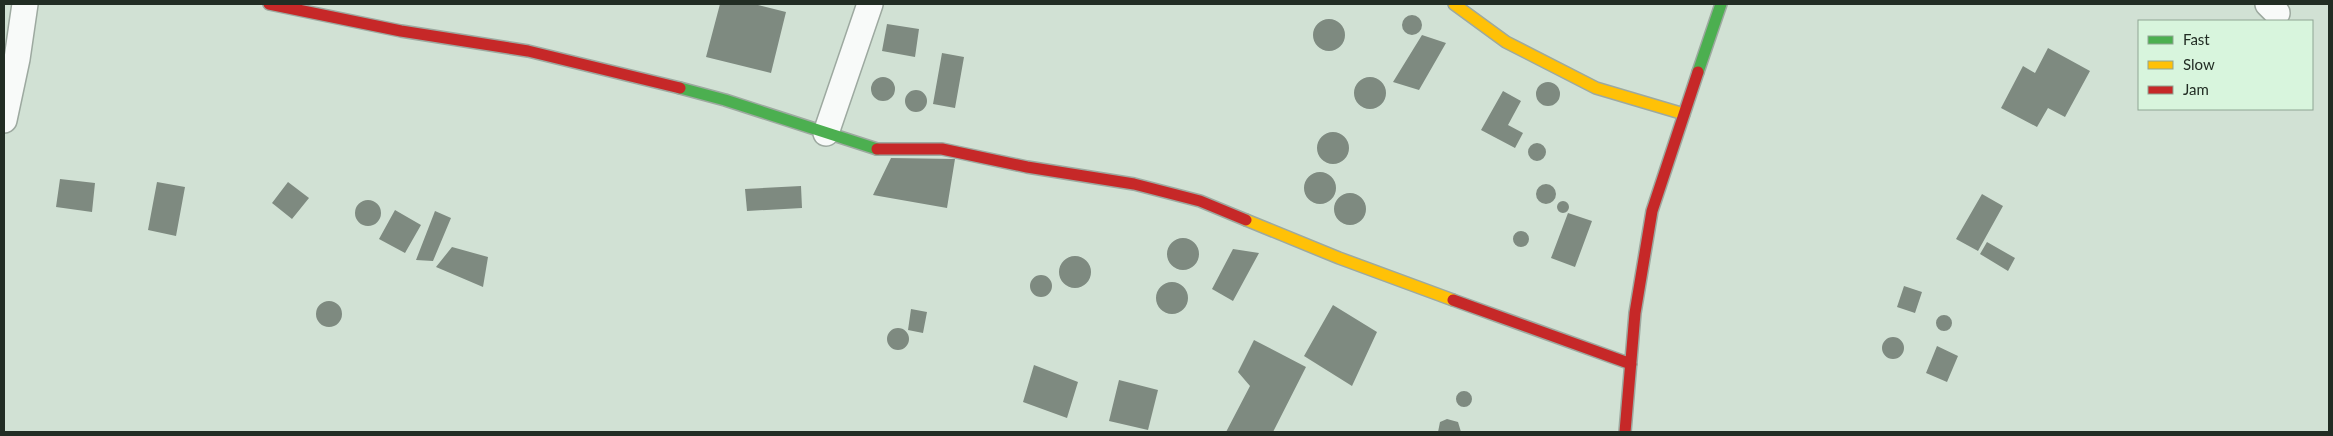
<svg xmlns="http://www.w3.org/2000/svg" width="2333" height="436" font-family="Lato,sans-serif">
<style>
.building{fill:#7e8a80}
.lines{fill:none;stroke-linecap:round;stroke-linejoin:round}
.street-casing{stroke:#9da9a0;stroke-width:28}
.fast-casing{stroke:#9da9a0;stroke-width:14}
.slow-casing{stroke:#9da9a0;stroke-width:14}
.jam-casing{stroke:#9da9a0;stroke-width:14}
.street{stroke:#f8faf9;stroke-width:25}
.fast{stroke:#4caf50;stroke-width:11}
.slow{stroke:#ffc107;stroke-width:11}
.jam{stroke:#c62828;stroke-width:11}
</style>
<rect width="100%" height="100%" fill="#d1e1d4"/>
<path class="building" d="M720,4H754L786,12L771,73L706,57Z
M1402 25a10 10 0 1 1 20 0a10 10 0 1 1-20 0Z
M1313 35a16 16 0 1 1 32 0a16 16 0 1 1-32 0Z
M887,24L919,29L915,57L882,51Z
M1422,35L1446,43L1419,90L1393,82Z
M2048,48L2090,71L2065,117L2048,108L2037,127L2001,108L2023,66L2035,73Z
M942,53L964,57L955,108L933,104Z
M871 89a12 12 0 1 1 24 0a12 12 0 1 1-24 0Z
M1354 93a16 16 0 1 1 32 0a16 16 0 1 1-32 0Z
M1536 94a12 12 0 1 1 24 0a12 12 0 1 1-24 0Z
M905 101a11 11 0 1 1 22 0a11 11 0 1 1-22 0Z
M1503,91L1521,101L1508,125L1523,133L1515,148L1481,130Z
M1317 148a16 16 0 1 1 32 0a16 16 0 1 1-32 0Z
M1528 152a9 9 0 1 1 18 0a9 9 0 1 1-18 0Z
M891,158L955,159L947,208L873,195Z
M1304 188a16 16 0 1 1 32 0a16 16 0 1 1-32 0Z
M60,179L95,183L92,212L56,207Z
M157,182L185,187L176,236L148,230Z
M288,182L309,198L292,219L272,203Z
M1536 194a10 10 0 1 1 20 0a10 10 0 1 1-20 0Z
M801,186L802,208L747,211L745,189Z
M1334 209a16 16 0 1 1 32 0a16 16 0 1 1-32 0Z
M1982,194L2003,206L1978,251L1956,239Z
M355 213a13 13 0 1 1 26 0a13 13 0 1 1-26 0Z
M1557 207a6 6 0 1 1 12 0a6 6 0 1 1-12 0Z
M395,210L421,225L405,253L379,239Z
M435,211L451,218L433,261L416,260Z
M1568,213L1592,221L1575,267L1551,258Z
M1513 239a8 8 0 1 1 16 0a8 8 0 1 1-16 0Z
M1167 254a16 16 0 1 1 32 0a16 16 0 1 1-32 0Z
M1987,242L2015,258L2008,271L1980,254Z
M452,247L488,257L483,287L436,267Z
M1233,249L1259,253L1233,301L1212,289Z
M1059 272a16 16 0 1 1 32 0a16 16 0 1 1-32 0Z
M1030 286a11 11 0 1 1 22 0a11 11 0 1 1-22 0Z
M1156 298a16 16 0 1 1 32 0a16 16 0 1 1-32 0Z
M1904,286L1922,292L1915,313L1897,307Z
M316 314a13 13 0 1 1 26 0a13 13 0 1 1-26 0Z
M1333,305L1377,332L1352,386L1304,356Z
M911,309L927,312L923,333L908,330Z
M1936 323a8 8 0 1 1 16 0a8 8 0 1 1-16 0Z
M887 339a11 11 0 1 1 22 0a11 11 0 1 1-22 0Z
M1882 348a11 11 0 1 1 22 0a11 11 0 1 1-22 0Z
M1254,340L1306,367L1273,432H1226L1250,386L1238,372Z
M1937,346L1958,356L1947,382L1926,373Z
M1034,365L1078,382L1067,418L1023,402Z
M1119,380L1158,390L1148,430L1109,421Z
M1456 399a8 8 0 1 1 16 0a8 8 0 1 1-16 0Z
M1447,419L1458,422L1461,432H1438L1440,422Z"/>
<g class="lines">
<defs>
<path id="street" d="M2268,4L2277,13
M4,120L17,59L25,4
M826,133L870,4"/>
<path id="fast" d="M1698,72L1721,4
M680,88L725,100L877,149"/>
<path id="slow" d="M1454,4L1506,42L1596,88L1684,114
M1246,220L1339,258L1453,300"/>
<path id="jam" d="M269,4L401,31L528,51L680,88
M877,149H942L1027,167L1134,184L1200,201L1246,220
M1453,300L1631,364
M1625,432L1635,313L1652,211L1698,72"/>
</defs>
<use href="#street" class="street-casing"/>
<use href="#fast" class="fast-casing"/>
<use href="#slow" class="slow-casing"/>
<use href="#jam" class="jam-casing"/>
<use href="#street" class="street"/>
<use href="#fast" class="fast"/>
<use href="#slow" class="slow"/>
<use href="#jam" class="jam"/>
</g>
<rect width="2333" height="436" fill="none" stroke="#222d24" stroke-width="10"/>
<rect x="2138" y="20" width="175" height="90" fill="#d8f5dd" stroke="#8fa593"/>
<rect x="2148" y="36" width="25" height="8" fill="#4caf50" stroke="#8fa593"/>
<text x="2183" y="45" font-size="15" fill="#222d24">Fast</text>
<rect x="2148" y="61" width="25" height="8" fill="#ffc107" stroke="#8fa593"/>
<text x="2183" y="70" font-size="15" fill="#222d24">Slow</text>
<rect x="2148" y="86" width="25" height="8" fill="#c62828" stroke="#8fa593"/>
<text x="2183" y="95" font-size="15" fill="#222d24">Jam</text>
</svg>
